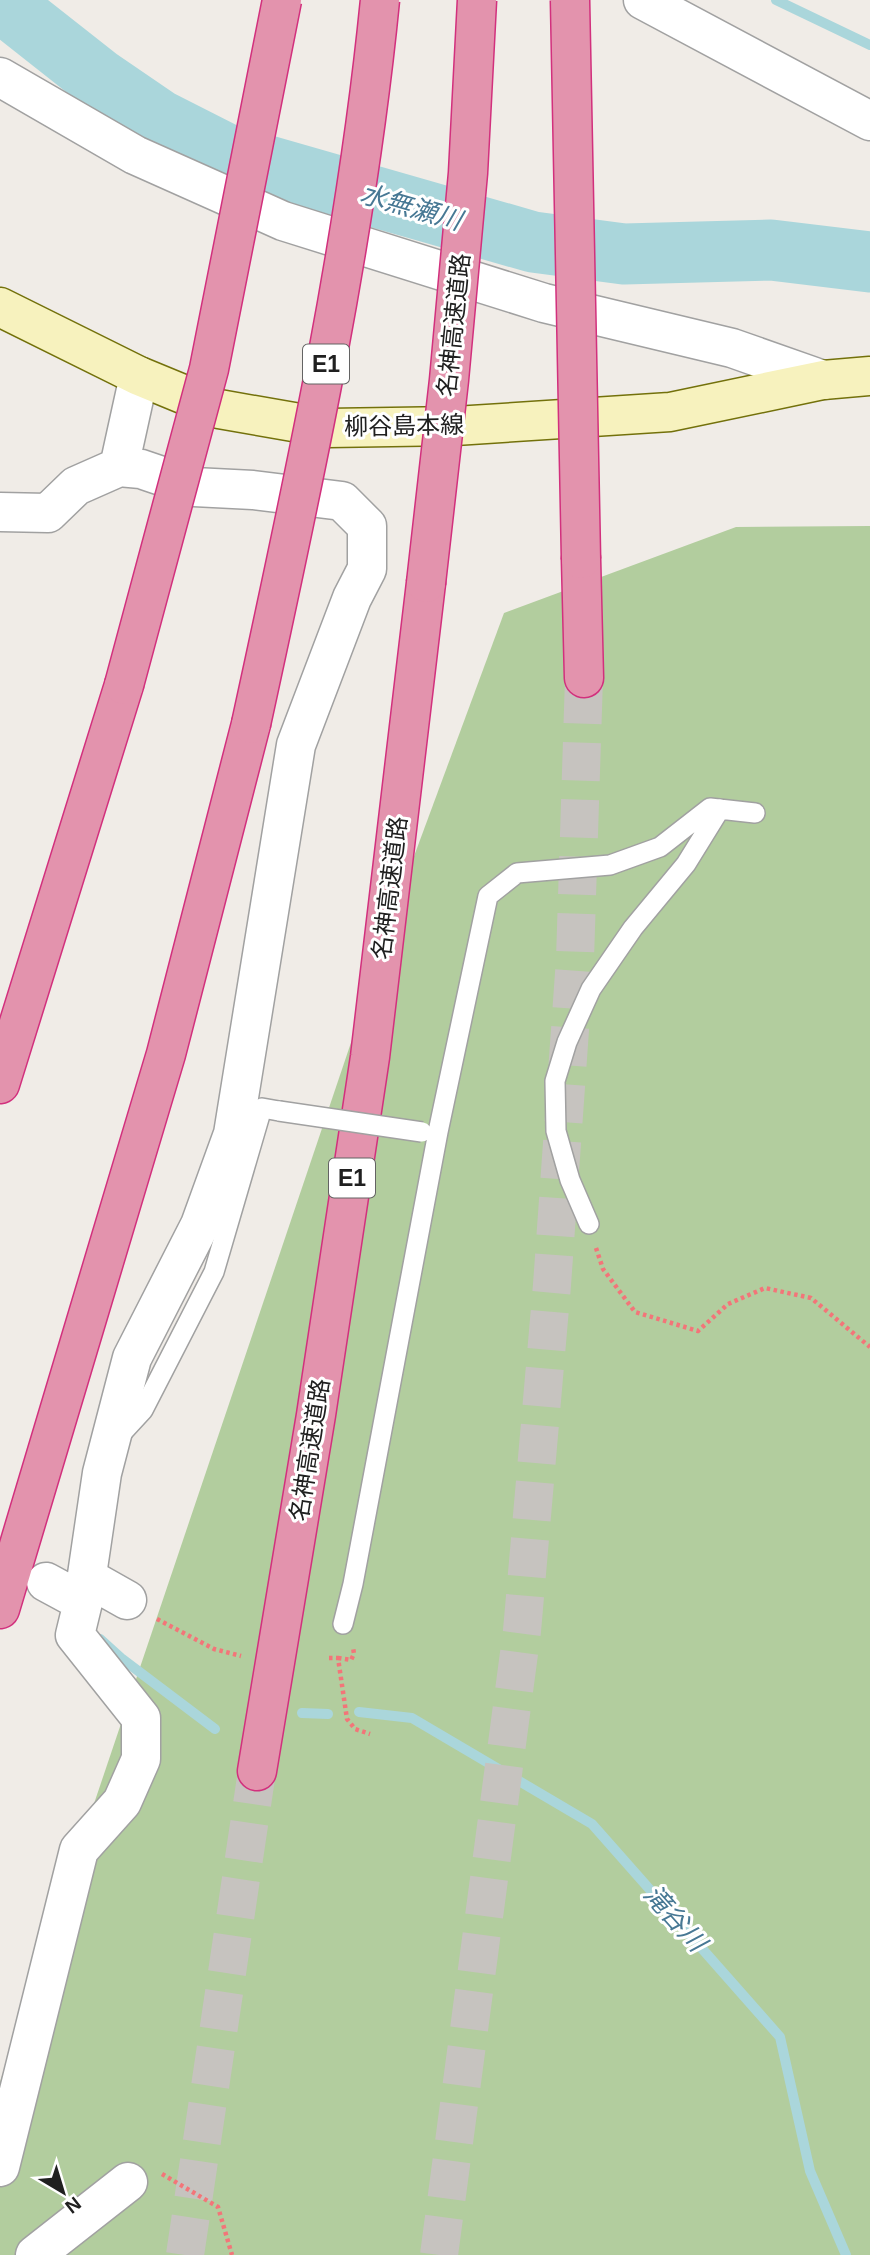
<svg xmlns="http://www.w3.org/2000/svg" width="870" height="2255" font-family="Helvetica,'Noto Sans JP',sans-serif">
<style>
.forest{fill:#b2cd9e}
.lines{fill:none;stroke-linecap:round;stroke-linejoin:round}
.stream{stroke:#aad6db;stroke-width:10}
.river{stroke:#aad6db;stroke-width:61}
.motorway-tunnel{stroke:#c6c3bf;stroke-width:38;stroke-dasharray:38 19;stroke-linecap:butt}
.service-casing{stroke:#a1a1a1;stroke-width:22}
.minor-casing{stroke:#a1a1a1;stroke-width:41}
.secondary-casing{stroke:#73710b;stroke-width:41}
.motorway-casing{stroke:#d2307d;stroke-width:41}
.path{stroke:#f37579;stroke-width:4.5;stroke-dasharray:3.5 3.5;stroke-linecap:butt}
.service{stroke:#fff;stroke-width:19}
.minor{stroke:#fff;stroke-width:38}
.secondary{stroke:#f7f2be;stroke-width:38}
.motorway{stroke:#e393ad;stroke-width:38}
.service-bridge-casing{stroke:#a1a1a1;stroke-width:22;stroke-linecap:butt}
.motorway-bridge-casing{stroke:#d2307d;stroke-width:41;stroke-linecap:butt}
.service-bridge{stroke:#fff;stroke-width:19}
.motorway-bridge{stroke:#e393ad;stroke-width:38}
.labels{text-anchor:middle;stroke-width:6;stroke-linejoin:round;paint-order:stroke}
.shield{fill:#fff;stroke:#636363;stroke-width:2}
.shield-label{font-size:23px;font-weight:bold;fill:#202020}
.street-label{font-size:24px;fill:#202020;stroke:#fff}
.water-label{font-size:26px;font-style:italic;fill:#477894;stroke:#fff}
</style>
<rect width="100%" height="100%" fill="#f0ece7"/>
<path class="forest" d="M870,526V2255H0V2082L413,859L504,613L736,527Z"/>
<g class="lines">
<path class="stream" d="M776,0L870,45
M100,1639L121,1658L215,1729
M359,1712L412,1718L592,1824L780,2037L810,2171L846,2255
M302,1713L328,1714"/>
<path class="river" d="M0,1L99,79L159,120L226,154L533,242L624,254L771,250L870,262"/>
<path class="motorway-tunnel" d="M185,2255L257,1771
M439,2255L522,1631L552,1285L575,959L584,678"/>
<defs>
<path id="service" d="M589,1224L570,1180L556,1131L555,1081L567,1042L591,989L633,928L686,864L720,809
M119,1436L143,1410L214,1272L262,1108L279,1111
M343,1624L353,1584L438,1132L488,896L517,873L610,865L660,847L710,808L755,813"/>
<path id="minor" d="M643,0L870,121
M0,77L135,155L283,221L544,303L732,348L823,380
M0,512L48,513L76,486L119,467
M88,1578L127,1600
M83,1602L102,1473L132,1358L200,1225L233,1134L296,745L352,598L367,569V526L342,501L253,490L194,487L141,469L119,467L139,376
M0,2167L79,1850L122,1802L141,1759V1718L75,1635L83,1602L46,1582
M35,2255L128,2182"/>
<path id="secondary" d="M0,307L139,376L219,409L328,428L455,426L670,412L823,380L870,376"/>
<path id="motorway" d="M581,559L584,678
M0,1084L124,685
M0,1609L166,1054L251,724
M257,1771L316,1415L370,1057L426,583"/>
</defs>
<use href="#service" class="service-casing"/>
<use href="#minor" class="minor-casing"/>
<use href="#secondary" class="secondary-casing"/>
<use href="#motorway" class="motorway-casing"/>
<path class="path" d="M596,1248L603,1269L635,1312L698,1331L728,1304L765,1288L811,1298L870,1347
M157,1619L214,1649L241,1656
M329,1658H338L347,1719L355,1729L370,1734
M338,1658L351,1660L354,1654L353,1647
M162,2174L218,2207L232,2255"/>
<use href="#service" class="service"/>
<use href="#minor" class="minor"/>
<use href="#secondary" class="secondary"/>
<use href="#motorway" class="motorway"/>
<defs>
<path id="service-bridge" d="M279,1111L422,1132"/>
<path id="motorway-bridge" d="M570,0L581,559
M426,583L449,380L468,173L477,0
M124,685L209,369L282,0
M251,724C303,485 356,244 380,0"/>
</defs>
<use href="#service-bridge" class="service-bridge-casing"/>
<use href="#motorway-bridge" class="motorway-bridge-casing"/>
<use href="#service-bridge" class="service-bridge"/>
<use href="#motorway-bridge" class="motorway-bridge"/>
</g>
<g class="labels">
<g class="shield">
<rect x="303" y="344.5" width="46" height="39" rx="5"/>
<rect x="329" y="1158.5" width="46" height="39" rx="5"/>
</g>
<g class="shield-label">
<text x="326" y="372">E1</text>
<text x="352" y="1186">E1</text>
</g>
<g class="street-label">
<text transform="translate(454 325) rotate(-84)" y="8">名神高速道路</text>
<text transform="translate(404 426) rotate(-1)" y="8">柳谷島本線</text>
<text transform="translate(390 888) rotate(-83)" y="8">名神高速道路</text>
<text transform="translate(310 1450) rotate(-81)" y="8">名神高速道路</text>
</g>
<g class="water-label">
<text transform="translate(411 207) rotate(16)" y="9">水無瀬川</text>
<text transform="translate(675 1918) rotate(48)" y="9">滝谷川</text>
</g>
</g>
<g transform="translate(63 2192) rotate(142)" stroke="#ffffff" stroke-width="5" paint-order="stroke">
<path d="M0-5L12 26L0 18L-12 26Z" fill="#202020"/>
<text y="-10" font-size="19" font-weight="bold" text-anchor="middle" fill="#202020">N</text>
</g>
</svg>
